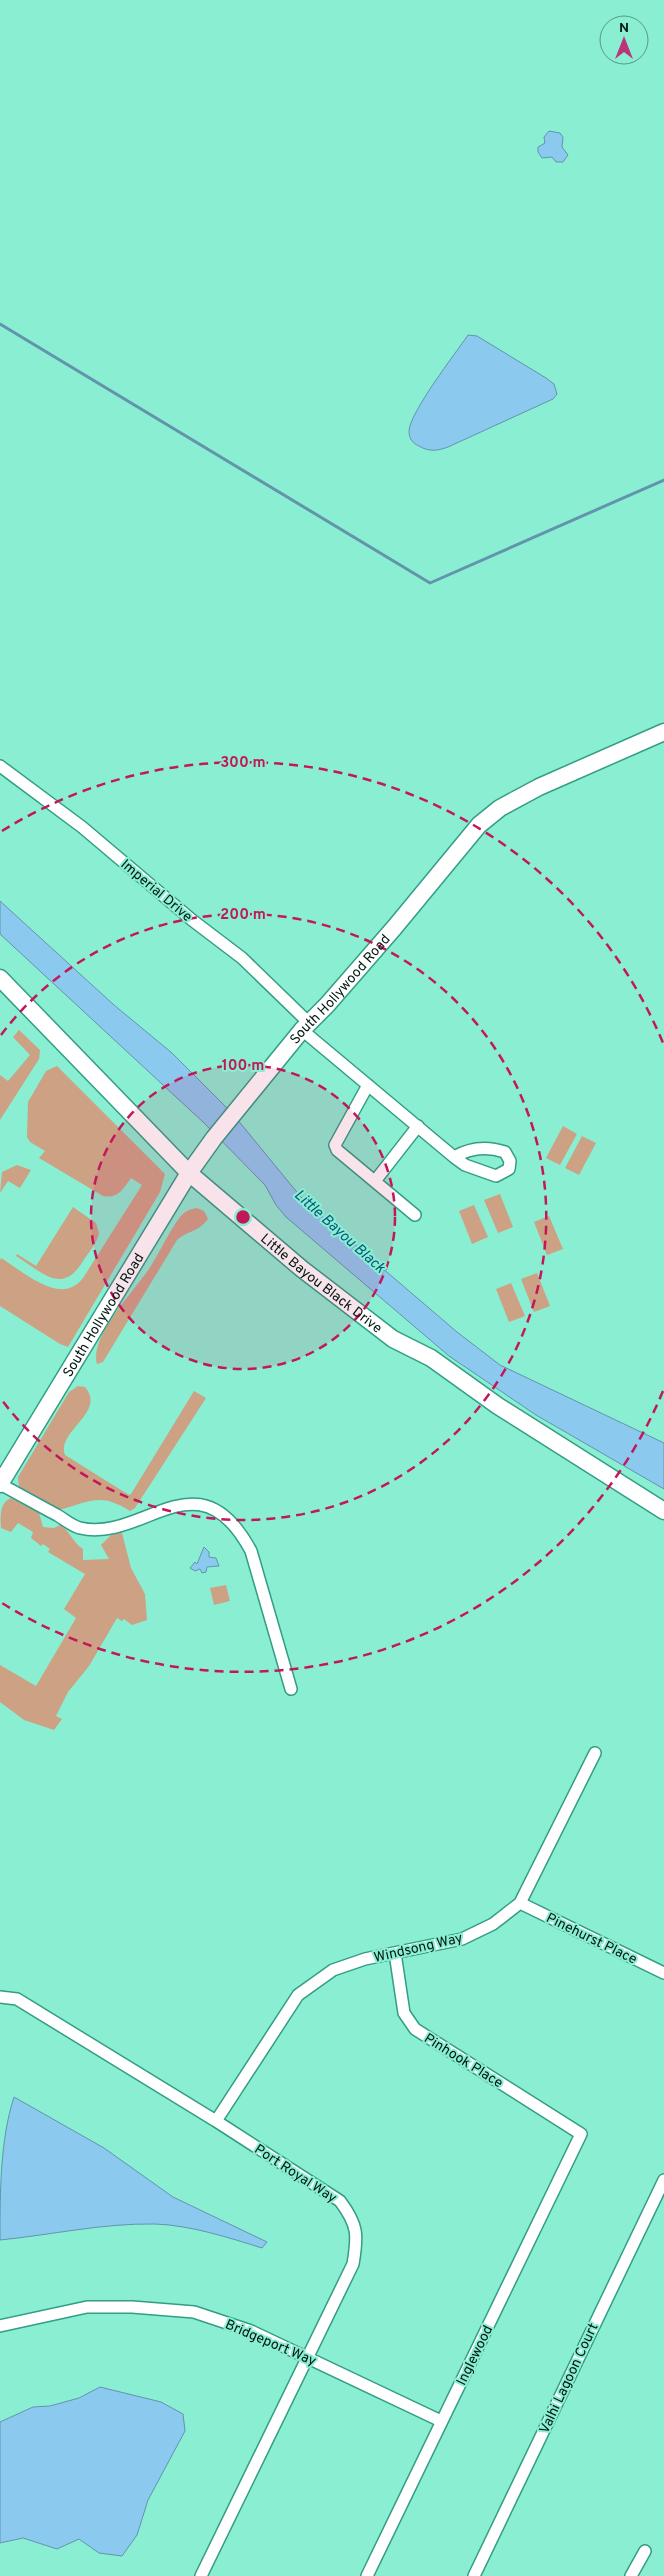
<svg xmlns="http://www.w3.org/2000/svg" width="664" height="2576" font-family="Overpass,sans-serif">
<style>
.green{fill:#cca184}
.water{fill:#8bcaee;stroke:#6294ac}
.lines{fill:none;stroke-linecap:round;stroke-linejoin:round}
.stream{stroke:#6294ac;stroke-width:3}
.street-casing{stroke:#339d85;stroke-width:14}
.secondary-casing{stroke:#339d85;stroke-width:19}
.street{stroke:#fff;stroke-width:11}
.secondary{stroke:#fff;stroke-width:16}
.ring{fill:none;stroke:#c2185b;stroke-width:2.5;stroke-dasharray:9 6}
.labels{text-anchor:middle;stroke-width:4;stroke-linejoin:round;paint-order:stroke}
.street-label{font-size:14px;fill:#021711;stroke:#8aeed3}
.water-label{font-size:15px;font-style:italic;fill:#07597c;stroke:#8aeed3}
.centre{fill:#c2185b;stroke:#8aeed3;stroke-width:2.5}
.ring-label{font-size:15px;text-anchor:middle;font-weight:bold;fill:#c2185b;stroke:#8aeed3;stroke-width:4;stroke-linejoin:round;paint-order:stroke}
</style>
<rect width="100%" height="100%" fill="#8aeed3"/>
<path class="green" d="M19,1030L40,1050L39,1059L0,1120V1075L8,1081L30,1055L13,1037Z
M57,1066L165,1174L160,1192L68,1347L60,1344L0,1306V1260L1,1258C24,1272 61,1307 83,1278L142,1185L131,1178C123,1189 118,1199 103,1196L39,1158L45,1151L30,1142L27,1137L28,1102L46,1071Z
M563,1126L577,1134L560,1165L546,1158Z
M582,1136L596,1143L579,1175L565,1168Z
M17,1165L31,1170L20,1188L8,1181L0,1193L2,1172Z
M500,1194L513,1227L498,1233L484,1200Z
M474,1205L488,1237L472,1244L459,1211Z
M73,1207L96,1223L99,1233C97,1243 89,1252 83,1261C62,1296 42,1272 16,1256L17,1254L36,1266Z
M197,1208L204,1211L208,1219C196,1234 190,1229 177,1240L103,1362L97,1364C89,1337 134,1291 149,1269C160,1252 168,1233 180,1217C185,1211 190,1209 197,1208Z
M549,1216L563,1249L547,1255L534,1222Z
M537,1273L550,1306L534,1312L521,1279Z
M511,1283L525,1316L509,1322L496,1289Z
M78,1386L85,1387C107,1413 56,1431 65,1455L129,1495L131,1494L194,1391L206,1398L135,1508L130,1511C100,1492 89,1502 59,1510L19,1487L18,1477L69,1392Z
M11,1498L39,1513L43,1527L54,1528L60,1525C71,1532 73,1543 83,1549V1560L109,1559L101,1545L111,1535L122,1533L131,1568L145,1594L147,1620L132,1625L124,1619L122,1621L117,1618L89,1666L68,1692L56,1716L62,1719L54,1730L24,1720L0,1702V1665L36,1686L76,1618L64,1609L85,1574L48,1552L50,1549L43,1544L41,1546L31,1538L33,1532L18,1523L11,1532L1,1528C0,1516 0,1502 11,1498Z
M226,1585L230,1601L214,1605L210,1588Z"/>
<path class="water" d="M549,131L560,133L563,137L562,147L568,155L563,162H556L552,157L542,158L538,152V147L545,143L544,137Z
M468,335L477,336L546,378L554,384L557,394L553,399L448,447C437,451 429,452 419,446C412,443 409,438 409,431C410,412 455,354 468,335Z
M0,901L114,1005L172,1053L232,1113L305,1202L457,1332L500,1365L664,1443V1489L536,1415L449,1356L286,1217L276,1205L265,1185L203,1122L0,934Z
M204,1547L209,1552V1557L216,1558L219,1566L207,1567L206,1572L202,1573L200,1569L195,1571L190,1568L195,1562L197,1564Z
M14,2097L104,2148L173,2197L267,2242L262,2248C230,2238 190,2225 155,2224C103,2223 51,2235 0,2240C0,2193 0,2140 14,2097Z
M100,2387L161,2402L183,2414L185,2431L148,2500L137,2535L122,2556L99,2553L79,2539L57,2549L23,2538L0,2543V2422L33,2407L50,2406L79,2398Z"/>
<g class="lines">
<path class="stream" d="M0,324L430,583L664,480"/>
<defs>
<path id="street" d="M0,766L82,827L192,920L242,958L308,1022
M302,1030L454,1157L465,1165L496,1176L509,1169L510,1161L505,1152C487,1146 471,1147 454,1157
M368,1085L335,1145L337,1150L415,1215
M375,1181L418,1126
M0,1484C19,1494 38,1505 57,1515C64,1519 72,1526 80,1528C144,1543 198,1452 251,1551L291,1689
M520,1903L664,1973
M0,1997L17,1999L216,2121L340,2201C358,2225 358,2235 353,2264L201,2576
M216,2121L298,1995L333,1970L365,1959L462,1939L493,1924L520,1903L595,1753
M0,2326L87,2307H132L194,2312L251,2331L441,2421
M367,2576L581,2134L415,2029L404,2013L395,1953
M474,2576L664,2180
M631,2576L645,2551"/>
<g id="secondary">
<path id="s1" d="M0,978L189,1173L302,1269L393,1339L431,1358L498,1406L664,1511"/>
<path id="s2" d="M0,1484L189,1173L214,1138L302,1030L327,1005L394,928L479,825L500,808L539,787L664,732"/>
</g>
</defs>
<use href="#street" class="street-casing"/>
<use href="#secondary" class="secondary-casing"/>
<use href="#street" class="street"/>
<use href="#secondary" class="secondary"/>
</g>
<circle cx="243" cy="1217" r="152" fill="#c2185b" fill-opacity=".12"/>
<g class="ring">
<circle cx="243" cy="1217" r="152"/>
<path d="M1 1035A303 303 0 1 1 1 1399"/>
<path d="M663 1391A455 455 0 0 1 2 1603M2 831A455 455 0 0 1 663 1043"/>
</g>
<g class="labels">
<g class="street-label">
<text transform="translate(157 890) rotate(40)" y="5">Imperial Drive</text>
<text dy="5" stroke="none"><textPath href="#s2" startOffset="602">South Hollywood Road</textPath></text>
<text dy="5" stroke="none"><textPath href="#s1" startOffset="444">Little Bayou Black Drive</textPath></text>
<text dy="5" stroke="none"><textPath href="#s2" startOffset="198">South Hollywood Road</textPath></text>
<text transform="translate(592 1938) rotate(26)" y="5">Pinehurst Place</text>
<text transform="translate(418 1947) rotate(-13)" y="5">Windsong Way</text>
<text transform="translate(464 2060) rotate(32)" y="5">Pinhook Place</text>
<text transform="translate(296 2173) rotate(33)" y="5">Port Royal Way</text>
<text transform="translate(271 2342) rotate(23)" y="5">Bridgeport Way</text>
<text transform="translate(474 2355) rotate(-64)" y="5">Inglewood</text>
<text transform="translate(568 2378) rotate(-65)" y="5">Valhi Lagoon Court</text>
</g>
<g class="water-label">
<text transform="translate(340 1231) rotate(42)" y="5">Little Bayou Black</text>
</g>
</g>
<circle cx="243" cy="1217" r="8" class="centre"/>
<g class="ring-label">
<text x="243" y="767">300 m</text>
<text x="243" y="919">200 m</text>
<text x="243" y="1070">100 m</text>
</g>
<g transform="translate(624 40)"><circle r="24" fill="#8aeed3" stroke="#549885"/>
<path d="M0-4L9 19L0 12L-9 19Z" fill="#bb3577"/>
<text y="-8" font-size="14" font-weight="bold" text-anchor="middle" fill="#021711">N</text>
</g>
</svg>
